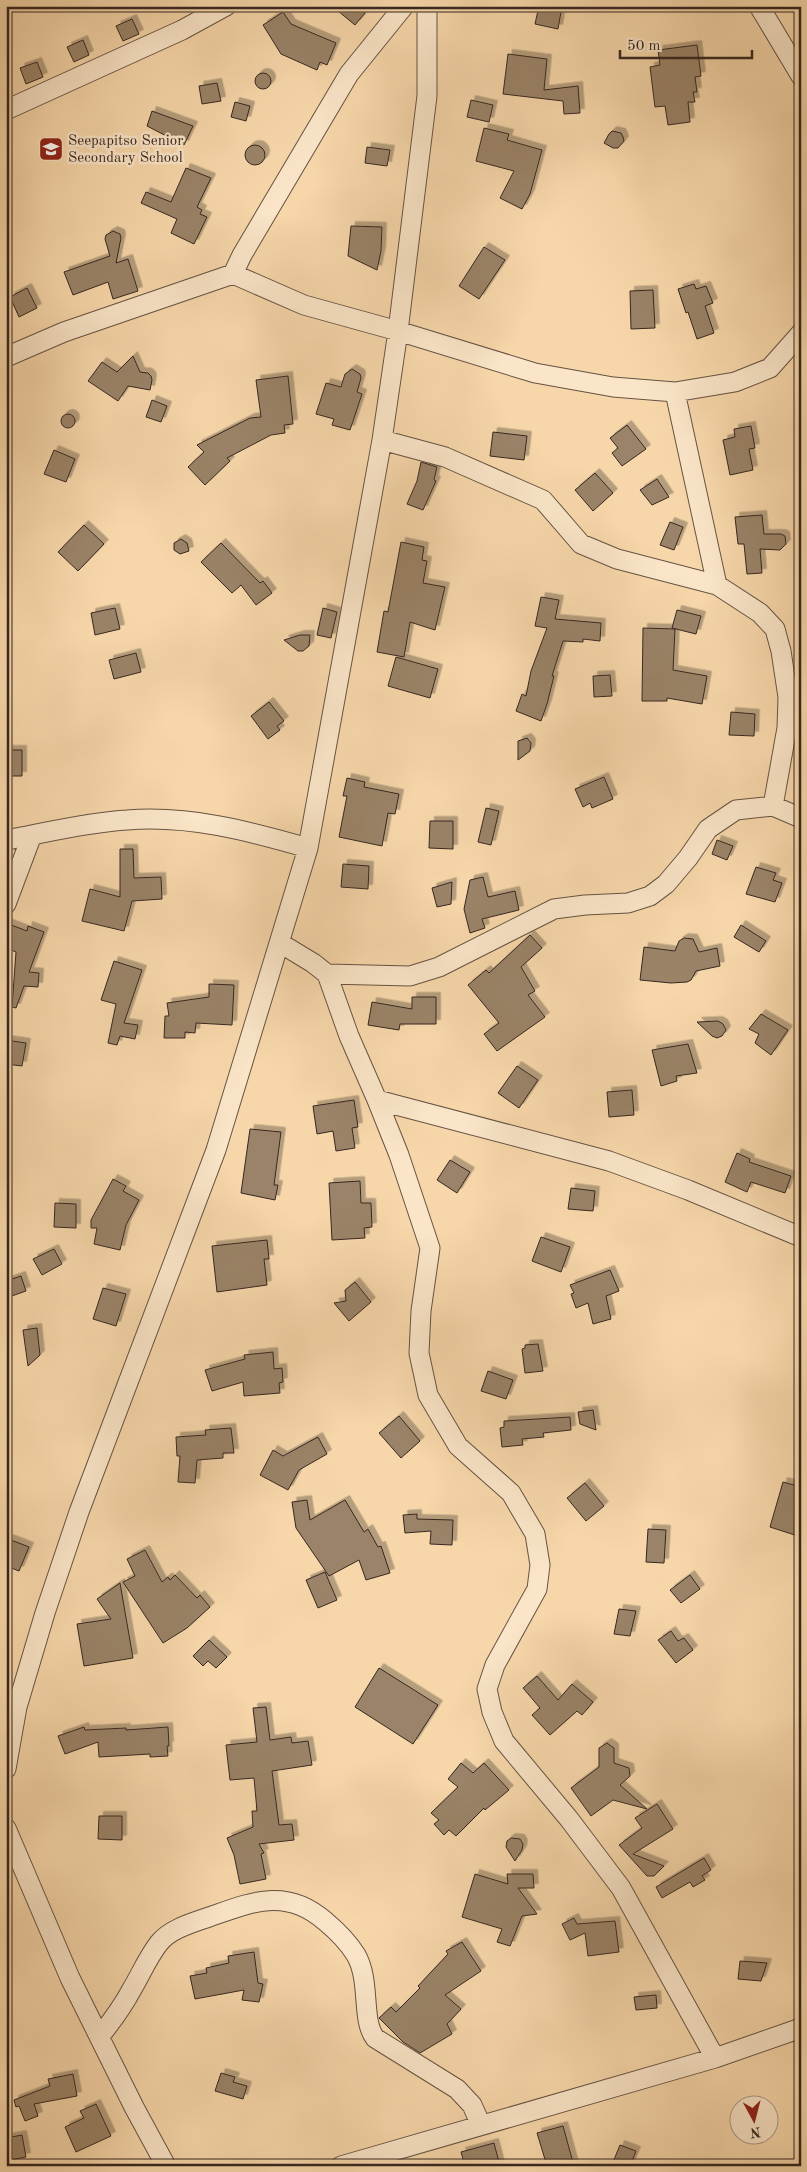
<svg xmlns="http://www.w3.org/2000/svg" width="807" height="2172" font-family="'Old Standard TT',serif">
<style>
.building{fill:#9a8368;stroke:#362721;filter:url(#shadow)}
.lines{fill:none;stroke-linecap:round;stroke-linejoin:round}
.minor-casing{stroke:#665343;stroke-width:21}
.minor{stroke:#fae5c8;stroke-width:19}
.labels{text-anchor:middle;stroke-width:5;stroke-linejoin:round;paint-order:stroke}
.poi-label{font-size:15px;fill:#362721;stroke:#fae5c8;text-anchor:start}
</style>
<defs>
<filter id="shadow"><feDropShadow dx="4.5" dy="-4.5" stdDeviation="0" flood-color="#0004"/></filter>
</defs>
<rect width="100%" height="100%" fill="#f7d7aa"/>
<filter id="stains"><feTurbulence type="fractalNoise" baseFrequency=".004" numOctaves="4"/><feColorMatrix values="0 0 0 0 .2 0 0 0 0 .09 0 0 0 0 .02 0 0 0 .5 -.17"/></filter>
<radialGradient id="worn" r=".72"><stop offset=".6" stop-color="#630" stop-opacity="0"/><stop offset="1" stop-color="#630" stop-opacity=".3"/></radialGradient>
<path class="building" d="M332,6H356L365,13L355,25Z
M539,6H562L558,29L535,24Z
M283,12L291,24L336,43L327,65L320,62L317,70L281,54L263,25Z
M132,19L139,34L123,41L116,26Z
M83,40L89,55L74,62L67,47Z
M697,45L701,76L695,77L697,92H693L695,102H688L690,122L668,125L665,106L655,107L650,67L660,65L658,50Z
M508,54L547,59L544,90L578,86L580,113L564,114L563,101L503,94Z
M37,62L43,77L26,84L20,68Z
M255 81a8 8 0 1 1 16 0a8 8 0 1 1-16 0Z
M217,83L221,101L202,104L199,86Z
M471,100L493,105L489,122L467,117Z
M235,102L250,106L246,121L231,117Z
M152,111L193,126L184,145L147,126Z
M484,128L509,134L507,140L542,150L530,194L522,209L500,198L514,171L476,161Z
M612,131L621,133L623,137L624,141L618,148H613L604,143L609,134Z
M245 155a10 10 0 1 1 20 0a10 10 0 1 1-20 0Z
M367,147L390,150L387,166L365,163Z
M186,168L211,178L197,207L202,210L200,214L207,217L194,244L171,233L177,219L141,203L146,192L171,202Z
M351,226L382,227L381,251L377,270L348,256Z
M113,231L120,234L121,238L116,263L128,259L138,291L113,299L108,282L73,295L64,272L110,256L105,239L106,235Z
M484,247L505,260L479,299L459,286Z
M694,284L696,289L706,286L713,303L705,306L714,333L697,339L688,312L686,313L678,289Z
M27,288L37,308L19,317L10,297Z
M653,290L655,328L631,329L630,291Z
M133,356L140,372L148,373L151,376L152,380L150,390L128,386L118,401L88,381L102,362L117,372Z
M352,369L360,374L361,378L357,392L362,394L350,430L332,425L334,419L316,414L326,383L341,387L345,374Z
M288,376L293,424L284,425L285,433L271,435L227,458L230,461L205,485L188,467L204,452L197,445L250,418L261,417L256,380Z
M152,400L167,406L161,422L146,417Z
M61 421a7 7 0 1 1 14 0a7 7 0 1 1-14 0Z
M627,425L646,449L622,466L612,453L618,448L610,438Z
M751,426L755,448L749,449L753,470L730,475L723,440L735,437L734,429Z
M493,432L527,436L524,460L490,456Z
M54,450L75,459L66,482L44,474Z
M421,462L437,467L434,480L436,481L423,510L407,504L417,481Z
M595,473L613,493L593,511L575,490Z
M657,479L669,497L652,505L640,490Z
M762,515L764,534H781L785,536L786,544L780,550L760,549L762,573L747,574L744,544H738L735,517Z
M670,522L683,527L674,550L660,545Z
M84,525L104,544L78,571L58,552Z
M181,539L187,543L189,551L180,554L174,550V543Z
M401,542L424,547L422,560L427,561L423,583L445,587L435,630L410,622L404,657L377,652L384,611L388,612Z
M221,543L260,583L263,581L272,593L256,605L241,585L232,593L201,562Z
M541,597L559,600L555,619L601,623L600,641L583,639V642L563,641L552,676H554L547,704L541,721L516,711L522,694L526,696L531,671L547,628L535,626Z
M115,608L120,629L95,635L91,613Z
M323,608L337,612L331,638L317,635Z
M677,610L701,616L696,634L672,628Z
M643,628L675,629L673,670L707,676L702,704L667,698V701H642Z
M300,635H310L309,646L303,651H298L284,640Z
M136,653L141,672L114,679L109,660Z
M396,657L438,669L430,698L388,686Z
M610,675L612,696L594,697L593,676Z
M269,702L284,721L277,726L280,730L268,739L251,716Z
M731,712L755,714L754,736L729,735Z
M527,738L531,743L530,751L518,760V741Z
M6,750H22V776H6Z
M604,777L613,799L592,808L590,803L583,807L575,789Z
M347,778L365,782L364,787L399,794L395,814L388,813L382,846L339,837L347,796H343Z
M486,808L499,811L491,845L478,842Z
M430,821H453V849L429,848Z
M717,840L733,846L727,860L712,854Z
M120,849H133L134,878L161,877L162,899L132,901L124,931L82,921L90,889L120,897Z
M343,864L369,866L368,889L341,887Z
M756,867L776,873L773,880L782,883L775,902L746,894Z
M483,877L488,897L515,891L519,910L482,919L485,928L470,933L464,909L470,880Z
M452,882L451,904L437,907L432,888Z
M6,923L27,931L28,926L44,932L29,972L39,973L38,987L24,986L16,1008L12,1007L16,952L6,948Z
M741,925L766,941L759,952L734,937Z
M530,935L542,948L521,967L535,991L528,995L545,1017L497,1051L484,1034L499,1023L468,985L486,970L489,973Z
M684,938L693,939L699,952L717,948L720,966L696,971L691,980L687,982L671,983L640,980L644,947L675,951L679,941Z
M114,961L142,970L124,1023L138,1025L135,1039L120,1036L117,1045L108,1043L116,1004L101,1000Z
M209,984L234,985L232,1025L196,1023L195,1033L185,1032V1038H164L165,1016H169L167,1003L209,997Z
M412,997H436V1024H400L399,1030L368,1025L372,1002L412,1009Z
M761,1014L788,1030L771,1055L755,1043L759,1034L749,1029Z
M718,1021L723,1024L726,1030L722,1036L717,1038L712,1036L697,1022Z
M6,1040L26,1043L22,1066L6,1064Z
M688,1044L697,1073L676,1076L677,1081L661,1086L652,1050Z
M517,1066L538,1080L519,1108L498,1093Z
M632,1090L634,1115L609,1117L607,1092Z
M354,1100L358,1127L352,1128L355,1148L336,1151L333,1131L317,1134L313,1106Z
M250,1129L281,1132L274,1185H278L275,1200L241,1193Z
M737,1153L750,1159L749,1162L791,1176L785,1193L751,1182L747,1192L725,1182Z
M450,1160L470,1172L457,1193L437,1180Z
M113,1179L126,1186L123,1191L139,1200L126,1225L120,1250L94,1244L97,1228H91V1220Z
M360,1181L361,1203H371L372,1227L364,1228L365,1238L332,1240L329,1183Z
M571,1188L595,1191L593,1211L568,1209Z
M55,1203L76,1204V1228L54,1227Z
M541,1237L570,1247L561,1272L532,1261Z
M267,1240L269,1259H264L267,1285L217,1292L212,1246Z
M54,1249L62,1264L42,1275L33,1259Z
M610,1270L619,1291L606,1296L611,1319L593,1324L588,1303L576,1308L571,1294L574,1293L570,1285Z
M21,1276L26,1291L6,1298V1281Z
M355,1282L371,1302L349,1321L334,1303L346,1301L345,1290Z
M103,1288L126,1294L116,1326L93,1319Z
M37,1328L40,1355L28,1366L23,1330Z
M538,1344L543,1371L525,1373L522,1349L525,1348V1345Z
M273,1352L274,1369L282,1368L283,1382L279,1383L280,1393L244,1396L243,1382L212,1391L205,1370L245,1359L244,1355Z
M488,1371L513,1380L506,1399L481,1391Z
M593,1410L596,1430L580,1424L578,1412Z
M399,1416L420,1441L401,1458L379,1433Z
M570,1417L571,1430L543,1433L544,1437L522,1439L523,1445L502,1447L500,1428L504,1427V1421Z
M231,1428L234,1453H223V1458L197,1460L195,1483L178,1482L180,1456H177L176,1437L206,1435L205,1430Z
M318,1437L327,1454L299,1470L288,1490L260,1475L273,1450L283,1456Z
M783,1482L801,1487V1537L770,1527Z
M585,1483L604,1506L586,1521L567,1498Z
M307,1500L310,1520L345,1500L364,1532L368,1529L378,1547L381,1546L390,1573L366,1580L359,1560L329,1576L296,1528L292,1502Z
M417,1514V1519L453,1520L452,1545L430,1544L431,1531L405,1533L403,1515Z
M648,1529L666,1530L664,1563L646,1562Z
M6,1538L29,1547L19,1571L6,1566Z
M145,1550L162,1582L168,1577L170,1580L175,1575L197,1598L200,1595L210,1607L187,1628L163,1643L123,1582L135,1576L127,1559Z
M325,1572L337,1600L318,1608L306,1580Z
M690,1575L700,1589L681,1603L670,1590Z
M120,1583L133,1658L84,1666L77,1624L111,1619L97,1599Z
M619,1609L636,1611L630,1636L614,1634Z
M671,1631L678,1641L684,1638L693,1650L676,1663L658,1640Z
M209,1640L227,1657L216,1668L208,1661L203,1666L193,1656Z
M379,1668L438,1705L413,1744L355,1707Z
M537,1676L558,1700L572,1684L593,1702L582,1715L577,1711L550,1735L532,1715L540,1708L523,1688Z
M266,1707L270,1740L291,1737L292,1743L308,1741L312,1765L272,1771L279,1825L292,1824L294,1840L259,1844L264,1853L261,1854L266,1879L240,1884L234,1855L227,1838L253,1827L252,1811H257L254,1778L230,1780L226,1745L257,1742L253,1708Z
M84,1727L85,1730L126,1728V1730L168,1727L169,1746H167L168,1756L150,1757V1754L99,1757L98,1742L65,1754L58,1736Z
M607,1743L614,1748V1763L629,1768L630,1776L620,1785L647,1809L613,1800L591,1816L571,1788L599,1767V1748Z
M461,1763L473,1773L484,1763L509,1790L485,1810L484,1808L456,1836L449,1830L444,1835L434,1824L439,1820L431,1813L458,1787L448,1779Z
M657,1804L673,1829L633,1854L664,1866L654,1876H647L619,1845L642,1828L635,1818Z
M99,1816H122V1840L98,1839Z
M511,1838L520,1839L523,1844L522,1850L515,1861L506,1847L507,1841Z
M704,1858L711,1870L702,1876L705,1880L693,1887L690,1882L662,1898L656,1887Z
M475,1874L508,1884L507,1874H533L534,1888H518L537,1914L522,1916L510,1946L497,1942L502,1929L462,1917Z
M574,1918L577,1924L615,1921L619,1952L588,1956L585,1933L570,1940L562,1924Z
M462,1942L481,1971L445,1995L461,2009L447,2024L452,2034L420,2053L403,2042L379,2018L391,2007L396,2012L420,1988L418,1986L448,1954L446,1951Z
M254,1952L258,1983L263,1984L259,2002L242,2000L244,1990L195,1999L190,1976L207,1973L206,1968L229,1963L228,1956Z
M740,1961L767,1963L761,1981L738,1979Z
M656,1995L657,2008L636,2010L634,1997Z
M221,2073L235,2077L233,2082L247,2086L243,2099L215,2091Z
M73,2074L77,2096L34,2104L38,2116L25,2121L19,2106L16,2107L14,2100L50,2086L48,2079Z
M96,2104L111,2136L76,2152L65,2127L84,2118L80,2111Z
M563,2126L574,2166H547L537,2133Z
M22,2135L26,2157L6,2161V2138Z
M494,2143L500,2166H465L461,2152Z
M620,2145L636,2151L630,2166H624L613,2162Z"/>
<g class="lines">
<defs>
<path id="minor" d="M404,6L349,74L242,255L233,274L304,305L398,331L535,373L613,387L675,392L735,382L770,368L801,333
M759,6L801,76
M6,110L182,30L226,6
M6,357L64,332L233,274
M675,392L717,585
M382,440L445,457L543,500L581,544L617,559L717,585L760,613L775,629L781,651L788,697L787,728L773,806
M6,840C44,833 89,822 127,820C189,815 249,831 308,848
M6,904L32,835
M280,943L313,963L327,974L349,1036L377,1100L609,1161L688,1190L801,1237
M327,974L410,976L439,967L554,909L585,905L628,903L650,896L666,884L688,858L708,829L736,810L773,806L801,818
M377,1100L399,1155L430,1248L421,1311L419,1353L428,1395L458,1446L511,1493L535,1534L540,1565L537,1589L495,1665L487,1689L492,1712L504,1741L569,1819L621,1888L715,2058
M6,1769L17,1707L45,1613L79,1512L216,1150L308,848L382,440L398,331L427,96V6
M6,1828L70,1978L134,2107L166,2166
M100,2036C112,2021 123,2006 132,1989C141,1974 148,1957 159,1943C170,1929 192,1923 209,1917C252,1902 286,1887 325,1921C337,1931 348,1942 356,1955C371,1981 361,2020 375,2038L457,2089L472,2105L481,2125
M341,2166L715,2058L801,2028"/>
</defs>
<use href="#minor" class="minor-casing"/>
<use href="#minor" class="minor"/>
</g>
<defs>
<symbol id="school-square" viewBox="-11 -11 22 22"><rect x="-9" y="-9" width="18" height="18" rx="4" fill="#8f2418" stroke="#fae5c8"/><path d="M0-5L7-2L0 1L-7-2ZM-4 1L0 2.5L4 1V4Q0 6-4 4Z" fill="#fff"/></symbol>
</defs>
<g fill-rule="evenodd">
<use href="#school-square" x="37" y="135" width="28" height="28"/>
</g>
<g class="labels">
<g class="poi-label">
<text x="68" y="145">Seepapitso Senior<tspan x="68" dy="17">Secondary School</tspan></text>
</g>
</g>
<rect width="807" height="2172" fill="none" stroke="#f7d7aa" stroke-width="25"/>
<rect x="8" y="8" width="792" height="2157" fill="none" stroke="#362721" stroke-width="2.5"/>
<rect x="12" y="12" width="782" height="2147" fill="none" stroke="#362721"/>
<g transform="translate(754 2120) rotate(173)"><circle r="24" fill="#fae5c8" stroke="#ac9985"/>
<path d="M0-4L9 19L0 12L-9 19Z" fill="#8f2418"/>
<text y="-8" font-size="14" font-weight="bold" text-anchor="middle" fill="#362721">N</text>
</g>
<path d="M620 50v8h132v-8" fill="none" stroke="#362721" stroke-width="2.5"/>
<text x="627" y="50" font-size="15" fill="#362721" stroke="#fae5c8" stroke-width="4" paint-order="stroke">50 m</text>
<rect width="100%" height="100%" filter="url(#stains)"/>
<rect width="100%" height="100%" fill="url(#worn)"/>
</svg>
